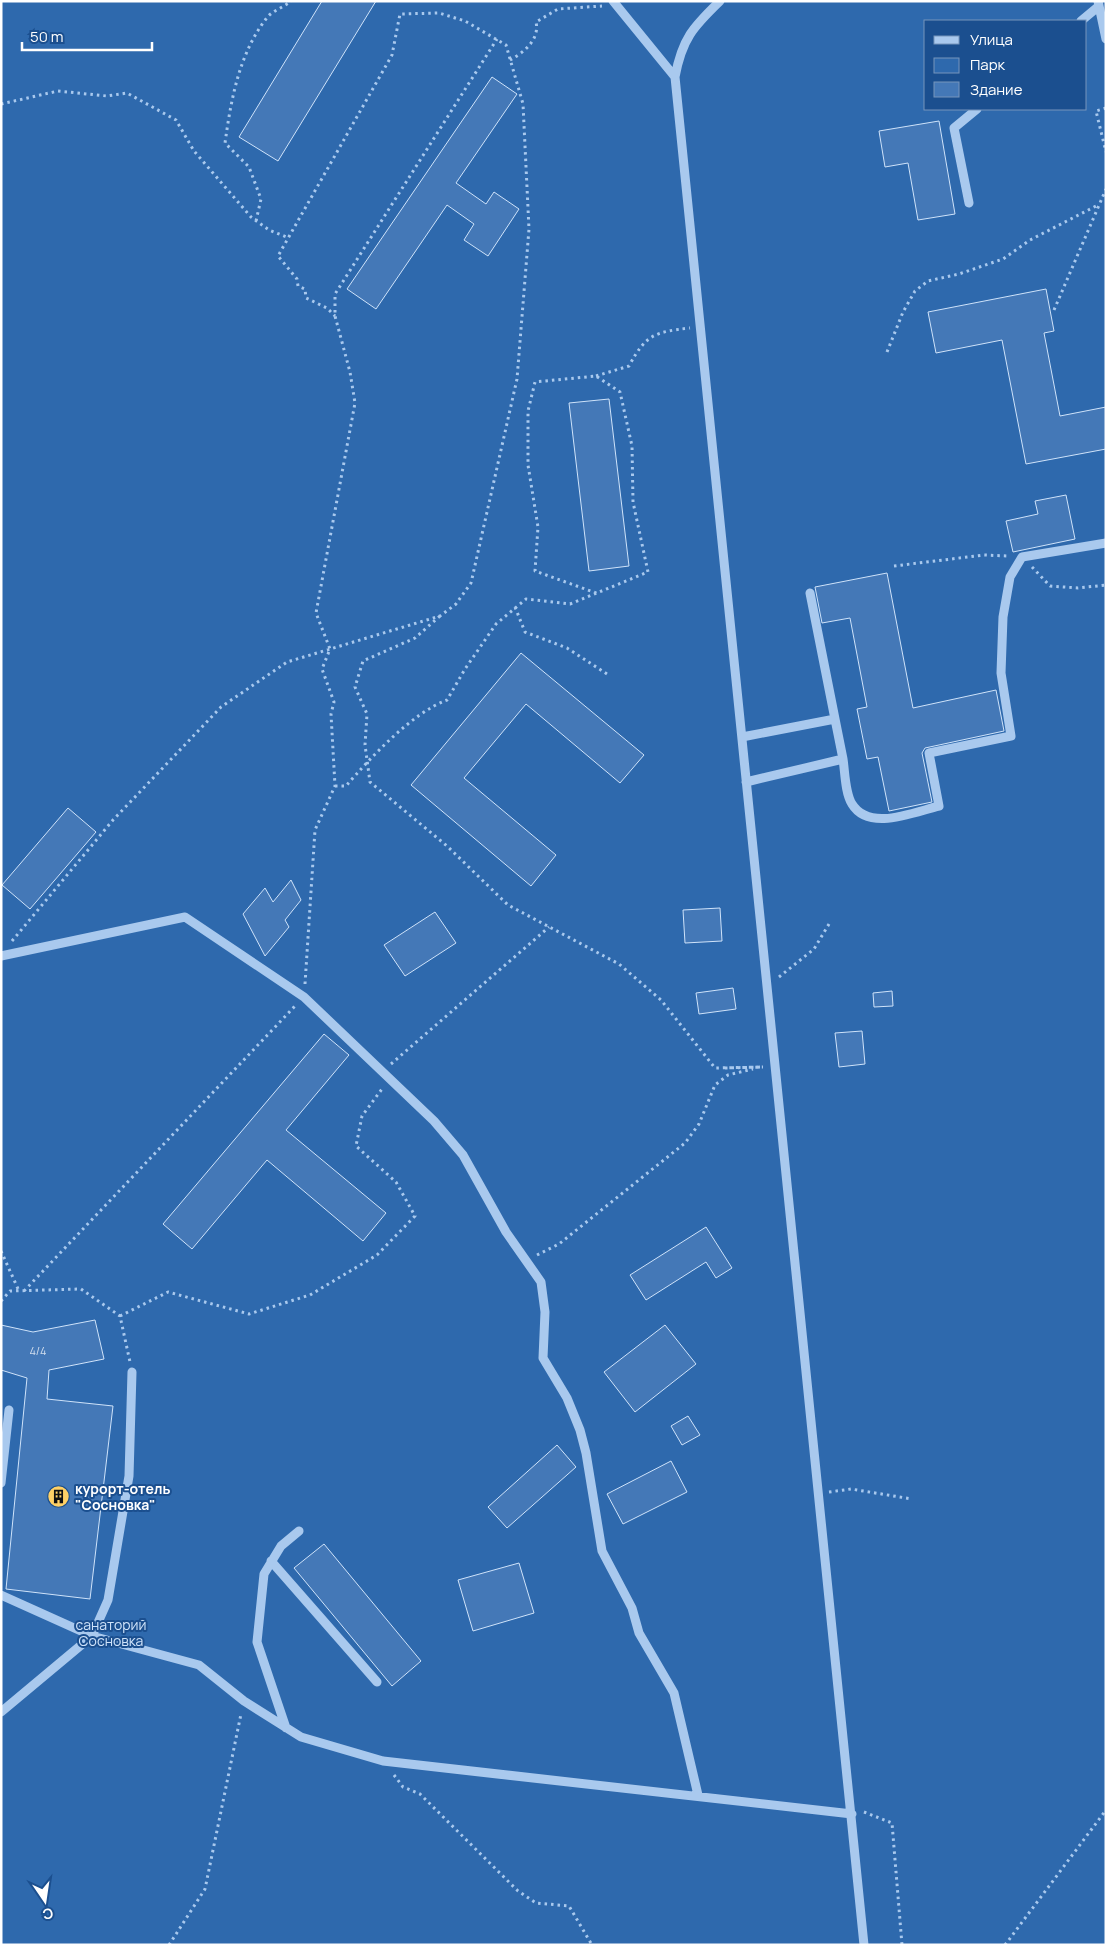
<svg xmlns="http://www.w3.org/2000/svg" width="1107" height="1946" font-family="Manrope,sans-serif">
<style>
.green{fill:#2e69ad;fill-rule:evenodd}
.building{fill:#4478b7;stroke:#cfe3fa}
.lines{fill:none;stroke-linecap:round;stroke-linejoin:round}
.path{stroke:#a9c9ee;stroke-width:3;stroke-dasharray:2.5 4;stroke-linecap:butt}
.minor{stroke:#a9c9ee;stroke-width:9}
.labels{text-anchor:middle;stroke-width:4;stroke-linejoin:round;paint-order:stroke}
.number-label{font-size:11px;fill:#d0dded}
.poi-label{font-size:14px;font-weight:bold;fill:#fff;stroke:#1b4f8f;text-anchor:start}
.park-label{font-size:14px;fill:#cfe3fa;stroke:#1b4f8f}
</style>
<rect width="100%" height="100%" fill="#1b4f8f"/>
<path class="green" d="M1,1H1106V1945H1ZM926,21H1086V109H926Z"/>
<path class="building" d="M322,1H376L278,161L239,137Z
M492,77L517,94L456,183L486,204L494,192L519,209L488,256L464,240L474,224L447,205L376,309L347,289Z
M939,121L955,214L918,220L908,163L885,167L879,131Z
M1046,289L1054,331L1044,333L1060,416L1106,407V449L1026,464L1002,340L936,353L928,312Z
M609,399L629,566L589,571L569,403Z
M1066,495L1075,539L1013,552L1006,521L1038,514L1035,501Z
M887,573L913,708L996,690L1004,731L925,748L922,753L932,802L889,811L878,757L867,759L857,709L867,707L850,618L822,623L815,587Z
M521,653L644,755L620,783L526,704L464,778L556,855L531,886L411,785Z
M68,808L96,832L30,909L2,885Z
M291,880L301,900L285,920L289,927L265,956L243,914L265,888L273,902Z
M720,908L722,941L685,943L683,910Z
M435,912L456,943L405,976L384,945Z
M733,988L736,1009L699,1014L696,993Z
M892,991L893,1006L874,1007L873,993Z
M862,1031L865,1064L839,1067L835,1033Z
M324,1034L349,1055L286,1130L386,1213L363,1241L267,1160L192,1249L163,1224Z
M706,1227L732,1268L716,1278L706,1262L646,1300L630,1275Z
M95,1320L104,1359L49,1370L47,1399L113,1406L90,1599L6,1589L27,1378L1,1370V1325L33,1332Z
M665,1325L696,1364L635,1412L604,1372Z
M688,1416L700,1435L682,1445L671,1426Z
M557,1445L576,1467L507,1528L488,1507Z
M671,1461L687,1492L623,1524L607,1494Z
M324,1544L421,1661L392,1686L294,1568Z
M519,1563L534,1613L473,1631L458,1580Z"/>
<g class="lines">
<path class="path" d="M510,60C523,53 540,40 536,22L558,9L602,6
M1,104L58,91L107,96L127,93L176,120L194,151L251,217L269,230L289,238
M1106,108L1096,111L1106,152
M256,221L261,199L249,167L225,143C231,100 239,54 266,19C271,11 283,8 291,1
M1054,310L1106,189
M887,352L903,312L915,291L928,281L959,274L1003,259L1030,240L1098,205
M596,376L629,366C646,334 655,332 690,328
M894,566L984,555L1008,556
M1032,567L1050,586L1078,588L1106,585
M515,607L525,632L567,648L607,674
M440,616L415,638L363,661L355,687L367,714L365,745L370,782L447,846L508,905L619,964L661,1000L715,1068L763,1067
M335,786H346C371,757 412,713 447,700L465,669L496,624L526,599L570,604L648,572L633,502L632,446L620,392L596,376L535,382L528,411V465L538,527L535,571L599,594
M12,941L113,820L221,707L287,662L440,616L456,604L471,583L517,379L529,229L523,104L506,45L465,21L439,13L400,14L392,55L278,256L297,279L298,286L305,289L306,298L327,308L335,316
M779,977L814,949L829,924
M305,984L315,830L335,786L331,714L334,702L322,669L330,649L316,613L355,403L350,372L335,316V294L497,39
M391,1064L549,927
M725,1068L764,1067
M1,1251L19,1291
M537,1255L559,1244L685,1143L699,1124L715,1085L728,1075L753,1069
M24,1291L296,1005
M1,1301L10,1291L81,1289L120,1316L130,1362
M120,1316L168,1292L249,1314L310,1295L377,1255L415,1216L396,1182L356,1146L362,1116L382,1089
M829,1492L851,1489L912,1499
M394,1775L403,1787L420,1794L518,1891L536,1903L569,1906L592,1945
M864,1812L892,1823L902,1945
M169,1945L205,1889L241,1714
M1005,1945L1106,1810"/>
<path class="minor" d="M613,1L675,77
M720,1C693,27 682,39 675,77L864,1945
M1098,1L1106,39
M1081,21L1099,6
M969,203L954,128L977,109
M810,593L835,719
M742,737L835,719L843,759L746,782
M843,759C845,772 845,793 852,804C869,832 914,812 939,806L929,753L1011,736L1001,673L1003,617L1010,577L1022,557L1106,543
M1,956L185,917L304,997L434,1121L463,1155L506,1232L541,1282L545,1312L543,1358L567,1398L580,1430L586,1453L602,1551L632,1608L639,1633L674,1693L698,1795
M1,1483L9,1410
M271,1561L377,1682
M1,1595L92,1636L199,1665L244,1701L301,1737L383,1761L852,1814
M1,1712L92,1636L108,1600L129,1476L132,1372
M286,1728L257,1642L264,1574L281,1546L299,1531"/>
</g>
<defs>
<symbol id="building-disc" viewBox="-11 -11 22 22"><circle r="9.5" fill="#ffd166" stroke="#1b4f8f"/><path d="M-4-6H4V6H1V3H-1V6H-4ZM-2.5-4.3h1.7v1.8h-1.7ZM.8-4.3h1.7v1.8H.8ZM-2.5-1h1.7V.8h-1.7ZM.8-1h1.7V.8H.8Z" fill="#111"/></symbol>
</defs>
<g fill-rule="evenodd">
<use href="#building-disc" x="46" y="1484" width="25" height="25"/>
</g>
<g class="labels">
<g class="number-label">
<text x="38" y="1355">4/4</text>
</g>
<g class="poi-label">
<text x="75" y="1494">курорт-отель<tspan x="75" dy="16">"Сосновка"</tspan></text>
</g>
<g class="park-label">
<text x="111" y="1630">санаторий<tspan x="111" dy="16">Сосновка</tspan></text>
</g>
</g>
<rect width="1107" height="1946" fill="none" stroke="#ffffff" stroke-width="5"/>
<rect x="924" y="20" width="162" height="90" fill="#1b4f8f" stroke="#7695bc"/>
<rect x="934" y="36" width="25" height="8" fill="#a9c9ee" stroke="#7695bc"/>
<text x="970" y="45" font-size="15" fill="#ffffff">Улица</text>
<rect x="934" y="58" width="25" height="15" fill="#2e69ad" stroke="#7695bc"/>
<text x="970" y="70" font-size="15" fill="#ffffff">Парк</text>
<rect x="934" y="82" width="25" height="15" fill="#4478b7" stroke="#7695bc"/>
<text x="970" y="95" font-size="15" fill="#ffffff">Здание</text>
<g transform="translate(45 1901) rotate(167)" stroke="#1b4f8f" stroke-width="4" paint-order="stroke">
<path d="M0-4L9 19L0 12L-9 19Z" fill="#ffffff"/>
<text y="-8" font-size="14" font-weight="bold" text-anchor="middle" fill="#ffffff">С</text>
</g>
<path d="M22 42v8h130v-8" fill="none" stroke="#ffffff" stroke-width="2.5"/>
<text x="30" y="42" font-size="15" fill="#ffffff" stroke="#1b4f8f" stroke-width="4" paint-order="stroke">50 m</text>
</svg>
